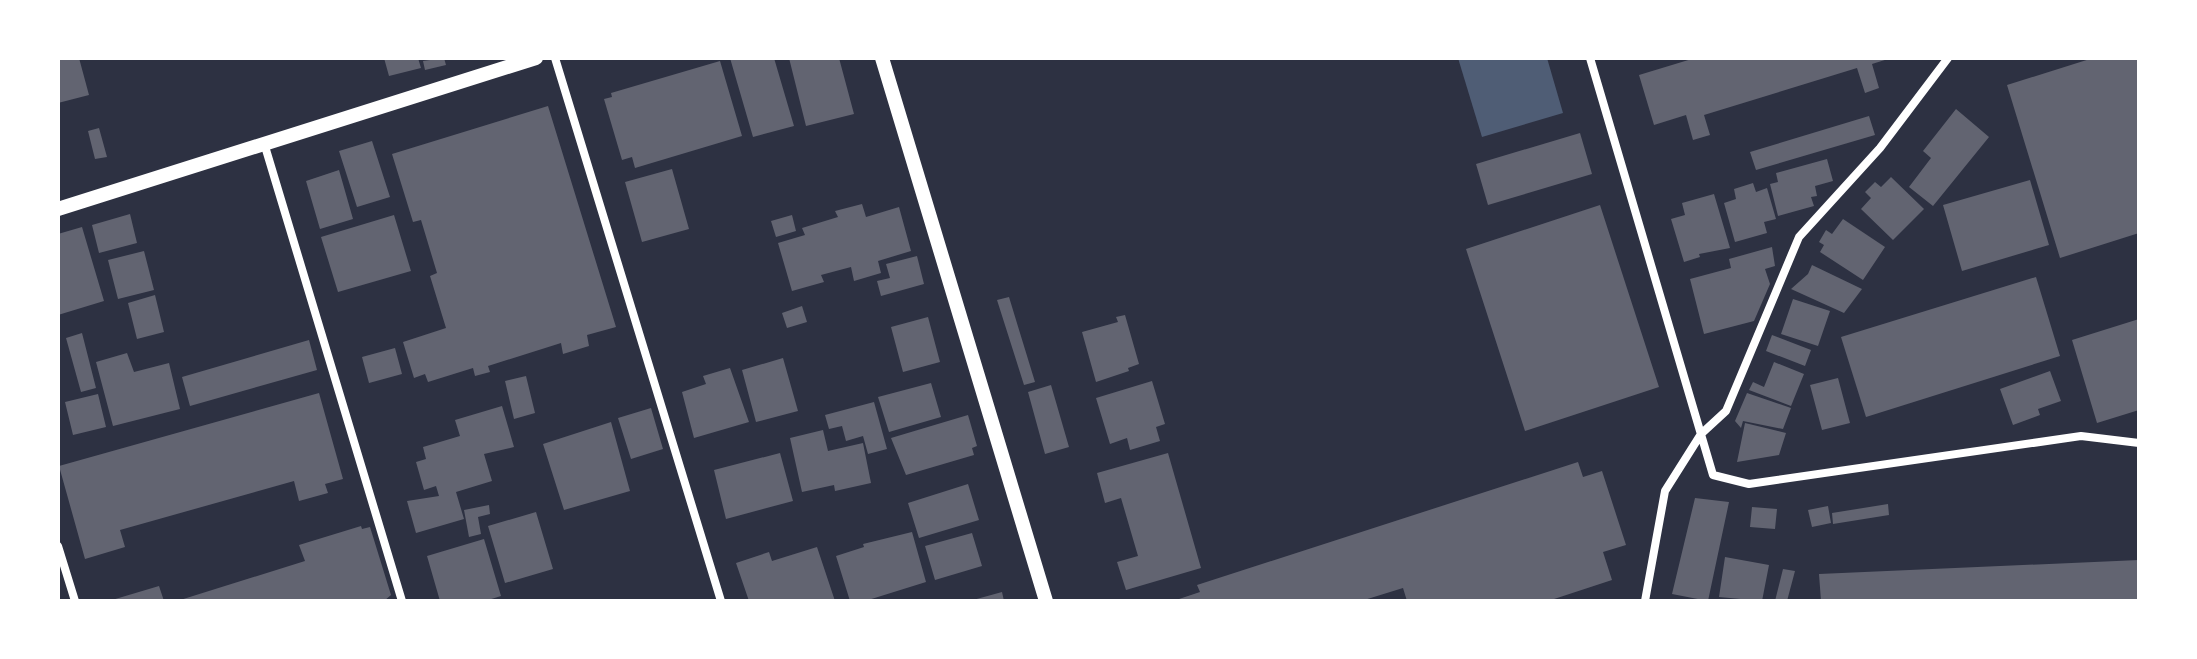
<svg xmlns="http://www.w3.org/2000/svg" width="2197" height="659" font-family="Arial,sans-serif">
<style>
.water{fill:#4f5d75}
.building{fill:#626471}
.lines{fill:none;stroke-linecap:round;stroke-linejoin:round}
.minor{stroke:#fff;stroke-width:8}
.tertiary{stroke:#fff;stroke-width:14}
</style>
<rect width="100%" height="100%" fill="#2d3142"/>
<path class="water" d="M1458,58H1547L1563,113L1482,137Z"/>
<path class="building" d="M58,58H79L89,95L58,103Z
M384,58H418L421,68L389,76Z
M444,58L446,65L425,70L423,61Z
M730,58H774L794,126L753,137Z
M789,58H839L854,114L806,126Z
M1695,58H1887L1888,59L1872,64L1879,88L1865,93L1857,68L1704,115L1710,135L1693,140L1686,115L1654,125L1639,75Z
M2093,58H2139V233L2060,258L2007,85Z
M720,61L742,136L635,168L632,157L622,160L604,99L612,97L611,93Z
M548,106L616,327L587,335L589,346L563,354L561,343L488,366L490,372L475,376L473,368L428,382L425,374L414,378L403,342L446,328L430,276L437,273L421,220L413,222L392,154Z
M1956,109L1989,137L1933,206L1909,187L1931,158L1923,151Z
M1869,116L1875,135L1756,170L1750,152Z
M99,128L107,157L95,159L88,131Z
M1580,133L1592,174L1488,205L1476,164Z
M372,141L390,197L357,207L339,151Z
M1827,159L1833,181L1815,186L1817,196L1811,197L1814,206L1778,216L1770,184L1778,182L1776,173Z
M672,169L689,229L642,242L625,182Z
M339,170L353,219L320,229L306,181Z
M1891,177L1924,209L1893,240L1861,209L1871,198L1865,192L1875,182L1881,187Z
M2030,180L2049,245L1962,271L1943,205Z
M1753,183L1756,192L1767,188L1776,219L1764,222L1767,233L1735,242L1724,203L1736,199L1734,189Z
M1714,194L1730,248L1699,254L1700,257L1684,262L1671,219L1685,215L1682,203Z
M862,204L866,217L899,207L911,251L878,261L881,273L854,281L851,267L821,275L824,282L792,291L778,243L805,235L802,228L838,217L835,211Z
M1600,205L1659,387L1525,431L1466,249Z
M130,214L137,243L99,253L92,225Z
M394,215L411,271L338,292L321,237Z
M792,215L796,231L776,237L771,221Z
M1843,219L1885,247L1863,280L1820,252L1824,245L1819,242L1826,230L1832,234Z
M82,227L104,301L58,315V234Z
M1772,247L1775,266L1765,269L1770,284L1754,321L1704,334L1690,279L1731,268L1729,259Z
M144,251L154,290L118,299L108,260Z
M917,256L924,284L881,296L877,281L890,278L886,264Z
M1812,265L1862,289L1844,313L1791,289L1808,274Z
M2036,277L2060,356L1866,417L1841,337Z
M155,295L164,332L137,339L128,303Z
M1009,297L1035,382L1024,385L997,300Z
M1793,299L1830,311L1818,346L1781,334Z
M802,306L807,322L787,328L782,313Z
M1125,315L1139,364L1128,368L1129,371L1096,382L1082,332L1118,322L1116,317Z
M928,317L940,362L903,372L891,327Z
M2139,319V410L2097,423L2072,340Z
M82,333L96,388L81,392L66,338Z
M1772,335L1811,350L1805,366L1766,351Z
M309,340L317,370L190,406L182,377Z
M395,348L402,374L369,383L362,357Z
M127,353L134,372L169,363L180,409L113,426L96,362Z
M783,358L798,411L756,422L742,370Z
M1774,362L1804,374L1791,406L1749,390L1753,382L1764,387Z
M730,368L749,422L694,438L682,392L706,384L703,376Z
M2050,371L2061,401L2038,409L2040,415L2013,425L2000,389Z
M526,376L535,413L514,419L505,381Z
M1838,378L1850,423L1822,430L1810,385Z
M1152,381L1165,424L1156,427L1160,441L1130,450L1127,438L1110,444L1096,398Z
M931,383L941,417L889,432L878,397Z
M1051,385L1069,447L1045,454L1028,392Z
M319,393L343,479L325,484L328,493L299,501L294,481L120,530L125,547L85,559L59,466Z
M1747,393L1791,408L1783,429L1743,421L1741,428L1735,421Z
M98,394L106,427L73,435L65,402Z
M874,402L887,449L868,454L863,436L846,441L842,426L829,429L825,415Z
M502,406L514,447L484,454L492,481L456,492L464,519L416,533L407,501L439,496L436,486L424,490L416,462L426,459L423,447L460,436L455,420Z
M651,408L663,449L631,459L618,418Z
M968,415L977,446L972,448L974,455L906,475L891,438Z
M611,422L630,491L564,510L543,444Z
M1745,423L1786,433L1779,455L1737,462Z
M823,430L828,451L863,443L871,483L835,491L834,485L802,492L790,438Z
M780,453L793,501L726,519L714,470Z
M1168,453L1201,568L1126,590L1117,562L1138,556L1121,498L1105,503L1097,473Z
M1578,462L1583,477L1602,471L1626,545L1603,552L1612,580L1548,601H1407L1403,588L1361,601H1173L1200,592L1197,585Z
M968,484L979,520L919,538L908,503Z
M1695,498L1729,502L1708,601L1672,594Z
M1888,504L1889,515L1833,524L1832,513Z
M489,505L490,514L478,517L481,534L469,537L464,510Z
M1828,506L1831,523L1812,527L1808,510Z
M1752,507L1777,509L1775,529L1750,527Z
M536,512L553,569L505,583L488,526Z
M361,526L362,529L370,527L391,595L384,601H177L305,561L299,545Z
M912,532L926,582L865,601H850L836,556L864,547L863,544Z
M972,533L982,566L935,580L925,546Z
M484,539L501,596L485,601H440L427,556Z
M817,547L835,601H749L736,563L769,552L772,561Z
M1725,557L1769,565L1762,601L1719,597Z
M2139,560V601H1821L1819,574Z
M1783,569L1795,571L1787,601H1775Z
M159,586L164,601H112V600Z
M1002,592L1004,601H973V600Z"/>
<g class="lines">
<path class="minor" d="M555,58L721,601
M1590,58L1713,475L1749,484L2081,436L2139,443
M264,143L402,601
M58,546L75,601
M1645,601L1665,491L1701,434L1726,411L1799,237L1880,148L1948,58"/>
<path class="tertiary" d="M882,58L1046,601
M58,209L536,58"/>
</g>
<rect width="2197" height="659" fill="none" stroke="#ffffff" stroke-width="120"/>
</svg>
